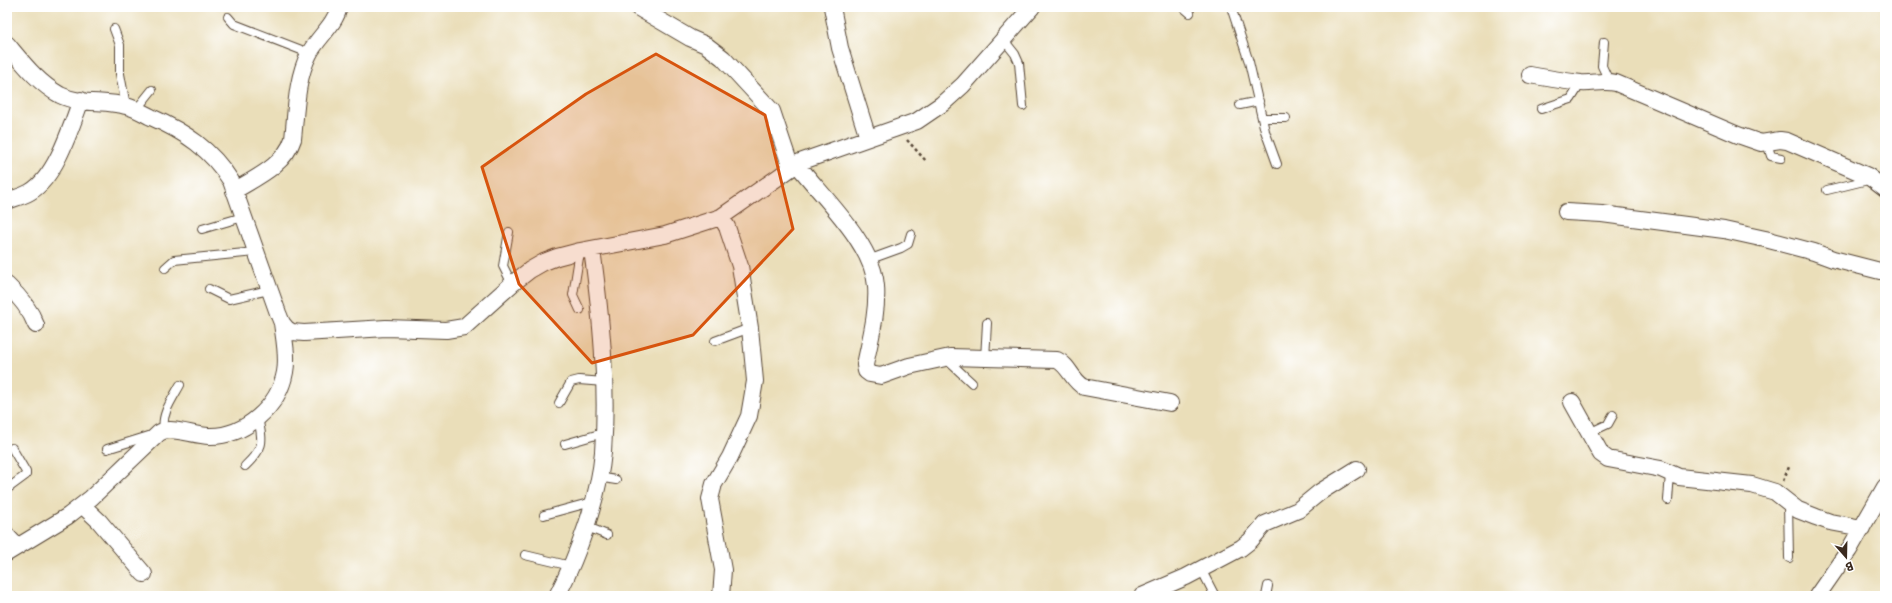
<svg xmlns="http://www.w3.org/2000/svg" width="1892" height="603" font-family="'Playpen Sans',sans-serif">
<style>
.lines{fill:none;stroke-linecap:round;stroke-linejoin:round}
.lane-casing{stroke:#554535;stroke-width:10}
.street-casing{stroke:#554535;stroke-width:18}
.path{stroke:#554535;stroke-width:2.5;stroke-dasharray:3 3;stroke-linecap:butt}
.lane{stroke:#fff;stroke-width:8}
.street{stroke:#fff;stroke-width:16}
.marked{fill:#d7540e;fill-opacity:0.2;stroke:#d7540e;stroke-width:3;stroke-linejoin:round}
</style>
<rect width="100%" height="100%" fill="#fff"/>
<filter id="ink" filterUnits="userSpaceOnUse"><feTurbulence type="fractalNoise" baseFrequency=".025" numOctaves="2"/><feDisplacementMap in="SourceGraphic" scale="8" xChannelSelector="R" yChannelSelector="G"/><feConvolveMatrix kernelMatrix="1 2 1 2 8 2 1 2 1" color-interpolation-filters="sRGB"/></filter>
<filter id="wash" filterUnits="userSpaceOnUse"><feTurbulence type="fractalNoise" baseFrequency=".012" numOctaves="4" result="noise"/><feDisplacementMap in="SourceGraphic" scale="16" xChannelSelector="R" yChannelSelector="G"/><feGaussianBlur stdDeviation="0.9" result="paint"/><feColorMatrix in="noise" values="0 0 0 0 0 0 0 0 0 0 0 0 0 0 0 0 0 1.4 0 .05"/><feComposite in="paint" operator="in"/></filter>
<g filter="url(#wash)">
<rect width="100%" height="100%" fill="#eadeb9"/>
</g>
<g filter="url(#ink)">
<g class="lines">
<defs>
<path id="lane" d="M1183,7L1190,13
M1231,7L1249,62L1265,131L1277,164
M228,17L234,24L309,53
M114,29L120,45V74L126,106
M1003,39L1015,54L1019,63L1023,106
M1604,42L1602,66L1609,81
M1240,105L1259,101
M1541,109L1571,99L1581,83
M136,110L152,90
M1262,118H1286
M1767,143L1771,156L1781,158
M1827,190L1872,179
M202,229L243,217
M509,232L503,266L512,284
M868,260L901,248L908,244L911,234
M165,268L174,260L255,252
M209,289L229,299L269,290
M580,310L573,295L580,251
M715,341L750,328
M945,358L972,383
M985,359L987,323
M559,403L571,382L579,380L604,382
M164,429C161,414 173,398 180,385
M1589,433L1608,424L1613,415
M565,444L603,433
M107,449L152,435
M245,466C265,447 263,443 258,417
M598,477L616,480
M7,489L26,475V472L12,448
M1668,500L1670,474
M1788,502L1789,558
M544,515L592,502
M585,526L607,535
M7,530L21,545
M525,555L571,566
M1201,569L1215,596
M1266,596L1268,586"/>
<path id="street" d="M637,7L690,38L706,45L723,58L772,111L791,168
M832,7L840,48L868,138
M7,44C23,63 38,83 60,95C80,105 105,100 126,106C135,108 143,113 151,117C185,132 211,149 231,181L278,313L282,323L287,329L292,332L304,333L386,328L446,330L464,327L512,284L530,270L544,262L557,257L580,251L665,235L721,217L800,162L917,121L942,104L963,85L1032,7
M1530,75C1547,78 1564,81 1581,83C1592,84 1604,80 1616,83L1738,135L1761,143L1780,140L1787,141L1868,176L1885,189
M797,164C822,197 873,243 876,286C878,312 870,340 865,365L866,371L870,374L881,376L909,366L950,357L1057,360C1069,365 1072,381 1084,387L1170,403
M234,191C255,178 285,165 293,139C296,112 296,79 309,54C317,38 335,25 339,7
M7,201C15,198 23,196 30,192C56,177 71,127 81,100
M1566,212L1602,214L1724,230L1765,239L1814,252L1833,259L1880,271H1885
M7,285C20,297 30,309 36,325
M1572,402L1601,454L1608,459L1661,469L1679,477L1752,485L1775,492L1798,510L1816,517L1830,522L1862,528
M82,505L99,521L144,574
M7,553L68,516L91,498L159,433C171,425 193,436 209,436C245,437 279,406 285,372C288,356 284,339 282,323
M557,596C578,555 599,498 603,452C608,384 601,316 592,249
M721,596L723,570L710,499L714,484L730,457L749,416L755,381L750,328L740,266L727,227L721,217
M1142,596L1186,577L1241,548L1250,541L1265,524L1298,510L1320,492L1357,469
M1817,596L1849,550L1885,487"/>
</defs>
<use href="#lane" class="lane-casing"/>
<use href="#street" class="street-casing"/>
<path class="path" d="M907,140L927,162
M1783,481L1789,467"/>
<use href="#lane" class="lane"/>
<use href="#street" class="street"/>
</g>
</g>
<path class="marked" d="M656,54L765,115L793,229L693,335L592,363L519,284L482,167L586,94Z"/>
<rect width="1892" height="603" fill="none" stroke="#fff" stroke-width="24"/>
<g transform="translate(1846 557) rotate(160)" stroke="#ffffff" stroke-width="3" paint-order="stroke">
<path d="M0-3L7 15L0 10L-7 15Z" fill="#3b2a1e"/>
<text y="-6" font-size="11" font-weight="bold" text-anchor="middle" fill="#3b2a1e">B</text>
</g>
</svg>
